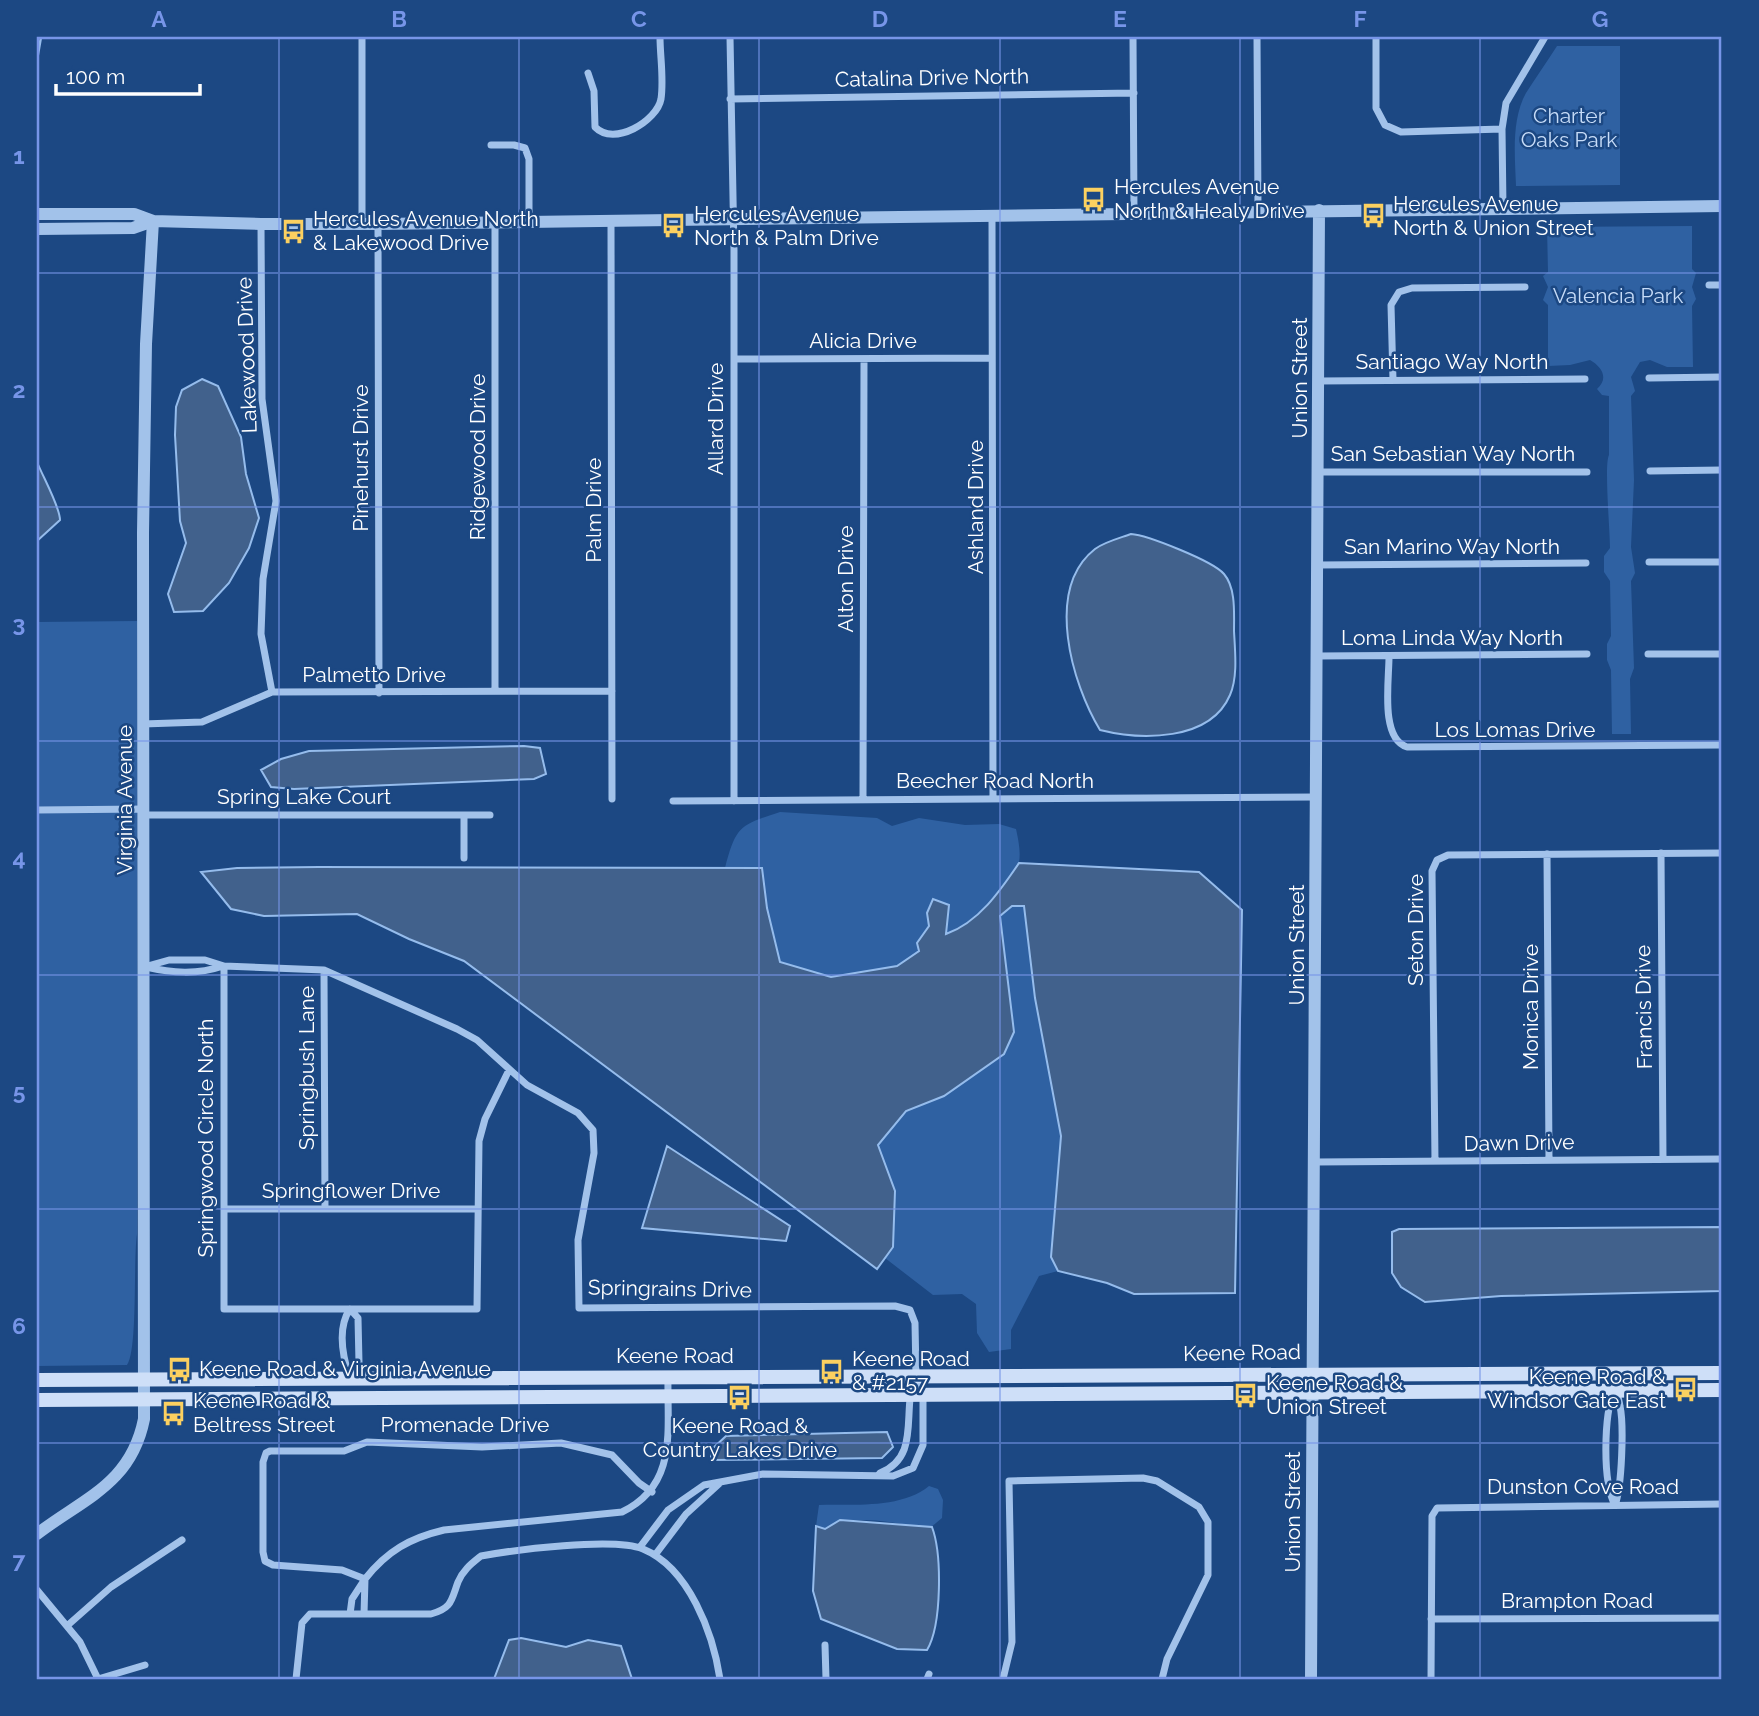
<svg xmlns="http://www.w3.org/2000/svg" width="1759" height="1716" font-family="Raleway,sans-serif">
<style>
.green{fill:#2f61a2}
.water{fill:#41618c;stroke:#95bcec;stroke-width:2}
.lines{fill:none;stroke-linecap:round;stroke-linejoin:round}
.stream{stroke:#95bcec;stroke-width:2.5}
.minor{stroke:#a2c2ea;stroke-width:7}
.tertiary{stroke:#a2c2ea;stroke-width:12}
.secondary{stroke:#cedff8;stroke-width:14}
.grid{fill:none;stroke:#7795e8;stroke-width:2;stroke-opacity:0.55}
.labels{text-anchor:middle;stroke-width:5;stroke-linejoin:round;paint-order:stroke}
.street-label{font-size:21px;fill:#fff;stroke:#1c4883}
.park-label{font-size:21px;fill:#c7dcf8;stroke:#1c4883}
.poi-label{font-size:21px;fill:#fff;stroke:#1c4883;text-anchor:start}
.neatline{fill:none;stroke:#7795e8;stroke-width:2.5}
.grid-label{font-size:23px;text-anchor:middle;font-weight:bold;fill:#7795e8}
</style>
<rect width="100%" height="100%" fill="#1c4883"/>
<path class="green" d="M1557,46H1620V185L1516,186C1515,157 1511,120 1526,93C1536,77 1547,62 1557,46Z
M1692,226V269L1696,273L1692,287L1696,299L1692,306L1693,367H1667L1650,360L1640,362L1631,377L1635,391L1631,396L1634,480L1631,547L1635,573L1631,581L1634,668L1630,679L1631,734H1612L1611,670L1607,660V644L1611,636L1610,581L1604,572V556L1610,548C1610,531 1604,464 1609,455V396L1602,395L1597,389C1609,378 1602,367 1590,360L1570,365L1548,366V305L1543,300L1548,287L1543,276L1548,272L1547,227Z
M137,621V1234C133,1262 138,1349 127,1365L37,1366V622Z
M780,812L877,818L892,826L919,818L965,825L999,824L1016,829C1018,838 1021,852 1019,862C1013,888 969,924 946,934L927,913L929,926L917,943L919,951L897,966L831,977L780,962L767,908L762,868H725C736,826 740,825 780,812Z
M1012,906H1024L1035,998L1061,1136L1051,1257L1058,1271L1039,1276L1011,1330V1349L989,1352L977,1333L976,1304L962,1294L933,1295L885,1258C906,1230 884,1177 877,1145L906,1111L944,1096L1014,1032L1000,916Z
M929,1486L938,1489L943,1500L942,1518L930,1528C896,1525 857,1511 825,1529L816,1526L819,1505C853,1504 901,1509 929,1486Z"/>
<path class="water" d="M202,379L218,386L241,437L246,474L259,518L249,548L229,583L203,611L174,612L168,594L186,543L180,521L175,435L176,407L182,390Z
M37,462C43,477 60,507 60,520L37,541Z
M1131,534C1147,535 1213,561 1224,574C1236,588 1234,613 1234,631C1235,651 1238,677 1230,695C1210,742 1140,740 1100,730C1072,684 1044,589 1095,549C1104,542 1120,538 1131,534Z
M524,746L540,748L546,774L534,779L294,789L271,787L261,770L281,759L309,751Z
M1019,863L1199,872L1242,910L1235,1293L1134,1294L1107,1283L1058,1271L1051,1257L1061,1136L1035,998L1024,906H1012L1000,916L1014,1032L1004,1054L944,1096L906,1111L878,1145L895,1191L893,1247L877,1269L464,961L409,939L357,914L264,916L231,909L201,872L237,868L319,867L762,868L767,908L780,962L831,977L897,966L919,951L917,943L929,926L927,913L933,899L949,905L946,934C979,922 1000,891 1019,863Z
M667,1146L790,1226L786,1241L642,1228Z
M1722,1227V1291L1501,1296L1425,1302L1401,1287L1392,1273V1232L1399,1229Z
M887,1432L893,1447L882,1458L711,1460V1450L726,1436Z
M840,1520L932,1527C942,1554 942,1625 927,1650L897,1649L821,1619L813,1591L816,1526L825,1529Z
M521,1638L566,1647L588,1640L621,1646L632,1679H494L509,1640Z"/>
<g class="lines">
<path class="stream" d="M37,60L41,37"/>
<path class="minor" d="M730,37L734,250V801
M1133,37L1134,213
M1257,37L1258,211
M1376,37V108L1385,125L1401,132L1502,129
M588,73L594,91L595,127C614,147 657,121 661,99C664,79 660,56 660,37
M730,99L1134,93
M491,145H514L525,148L529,159V222
M1503,208L1502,129L1506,103L1545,37
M992,215L993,799
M611,220L612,799
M495,223V691
M261,224L262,399L276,501L263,579L261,634L272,692
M362,224V37
M378,224L379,693
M1709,285H1722
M734,359L992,358
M1649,378L1722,377
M1393,380L1391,305L1399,292L1412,288L1525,287
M1319,381L1585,379
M1650,471L1722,470
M1319,472H1587
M1649,562H1722
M1318,565L1586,563
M1648,654H1722
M1318,656L1587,654
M1389,657C1389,681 1380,739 1407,747L1722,745
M143,724L202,722L272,692L612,691
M863,799L864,359
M673,801L1316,797
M37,810L144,809
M144,815H490
M464,815V858
M1661,853L1663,1159
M1547,854L1549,1160
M224,966V1309H477L479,1141L485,1119L509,1070
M144,967L169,960H205L224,966L324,970L457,1029L477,1040L527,1085L578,1113L593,1130L594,1153L578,1240L579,1308L895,1306L910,1310L915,1323L916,1376L923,1394V1445L913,1468L893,1476L763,1474L704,1485L668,1510L640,1547
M146,967C172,973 197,975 223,966
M324,970L325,1208
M1435,1161L1432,871L1437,860L1448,855L1722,853
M1316,1162L1722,1159
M224,1209H478
M350,1309L358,1318L359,1363L350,1379C343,1358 337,1328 350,1309Z
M1614,1373C1614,1386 1618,1394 1620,1406C1624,1425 1622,1487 1615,1505
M1614,1390C1604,1415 1602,1481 1615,1505
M880,1473C922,1456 901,1411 915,1377
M652,1492L639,1483L612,1455L561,1443L482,1447L367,1442L344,1451H270L266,1453L263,1462V1552L265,1561L273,1565L342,1570L365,1579C387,1551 410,1538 444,1530L622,1512C678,1485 667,1431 668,1378
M655,1555L686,1514L720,1483
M37,1590L80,1642L98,1679
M350,1614L352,1599L365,1579L364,1614
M1431,1619L1722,1618
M68,1625L111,1587L182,1540
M825,1645L826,1679
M98,1679L145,1665
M296,1679L302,1623L310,1614H431C452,1608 451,1601 458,1582C463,1570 471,1564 481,1556C514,1550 614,1537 643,1549C689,1568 713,1633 720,1679
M927,1679L929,1674
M1003,1679L1012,1642L1009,1481L1143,1478L1157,1481L1199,1507L1208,1522V1575L1167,1659L1162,1679
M1431,1679L1432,1516L1437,1508L1722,1504"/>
<path class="tertiary" d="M37,214H134L153,221L261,224H378L1722,206
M37,229L133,228L153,221
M37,1534C84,1498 131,1484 144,1419L143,533L146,344L153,221
M1311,1679L1319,210"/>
<path class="secondary" d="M37,1380L1722,1373
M37,1400L1722,1390"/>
</g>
<path class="grid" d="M279,37V1679M519,37V1679M759,37V1679M1000,37V1679M1240,37V1679M1480,37V1679M37,273H1722M37,507H1722M37,741H1722M37,975H1722M37,1209H1722M37,1443H1722"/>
<defs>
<symbol id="bus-bare" viewBox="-9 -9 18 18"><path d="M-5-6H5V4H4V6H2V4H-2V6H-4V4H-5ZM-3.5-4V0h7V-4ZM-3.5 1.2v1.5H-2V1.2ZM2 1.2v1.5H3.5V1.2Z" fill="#fbd060" stroke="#1c4883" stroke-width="2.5" paint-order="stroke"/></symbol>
</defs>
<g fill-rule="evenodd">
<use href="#bus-bare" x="1076" y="182" width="35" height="35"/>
<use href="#bus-bare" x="1356" y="198" width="35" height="35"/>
<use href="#bus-bare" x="656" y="208" width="35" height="35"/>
<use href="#bus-bare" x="276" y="214" width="35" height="35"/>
<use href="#bus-bare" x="162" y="1352" width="35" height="35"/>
<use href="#bus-bare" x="814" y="1354" width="35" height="35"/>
<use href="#bus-bare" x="1668" y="1372" width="35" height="35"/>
<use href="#bus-bare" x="1228" y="1378" width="35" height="35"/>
<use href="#bus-bare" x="722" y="1380" width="35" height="35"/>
<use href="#bus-bare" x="156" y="1396" width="35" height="35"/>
</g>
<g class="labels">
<g class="street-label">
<text transform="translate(932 78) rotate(-1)" y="7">Catalina Drive North</text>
<text x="863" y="348">Alicia Drive</text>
<text transform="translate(247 355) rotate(-92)" y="7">Lakewood Drive</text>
<text x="1452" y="369">Santiago Way North</text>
<text transform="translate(1300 378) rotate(-90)" y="7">Union Street</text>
<text transform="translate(716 419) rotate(-90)" y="7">Allard Drive</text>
<text x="1453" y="461">San Sebastian Way North</text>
<text transform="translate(478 457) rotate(-90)" y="7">Ridgewood Drive</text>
<text transform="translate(361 458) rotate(-90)" y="7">Pinehurst Drive</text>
<text transform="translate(976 507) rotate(-90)" y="7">Ashland Drive</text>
<text transform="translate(594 510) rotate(-90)" y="7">Palm Drive</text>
<text x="1452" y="554">San Marino Way North</text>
<text transform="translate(846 579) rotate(-90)" y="7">Alton Drive</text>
<text x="1452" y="645">Loma Linda Way North</text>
<text x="374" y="682">Palmetto Drive</text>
<text x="1515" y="737">Los Lomas Drive</text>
<text x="995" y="788">Beecher Road North</text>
<text x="304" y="804">Spring Lake Court</text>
<text transform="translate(125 800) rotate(-90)" y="7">Virginia Avenue</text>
<text transform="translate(1416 930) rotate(-90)" y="7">Seton Drive</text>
<text transform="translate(1297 945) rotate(-90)" y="7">Union Street</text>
<text transform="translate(1531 1007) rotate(-90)" y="7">Monica Drive</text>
<text transform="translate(1644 1007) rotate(-91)" y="7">Francis Drive</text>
<text transform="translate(307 1068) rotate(-90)" y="7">Springbush Lane</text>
<text transform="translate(206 1138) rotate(-90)" y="7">Springwood Circle North</text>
<text transform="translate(1519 1143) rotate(-1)" y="7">Dawn Drive</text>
<text x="351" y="1198">Springflower Drive</text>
<text transform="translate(670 1289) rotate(1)" y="7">Springrains Drive</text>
<text transform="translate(1242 1353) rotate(-1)" y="7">Keene Road</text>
<text x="675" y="1363">Keene Road</text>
<text x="465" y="1432">Promenade Drive</text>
<text x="1583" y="1494">Dunston Cove Road</text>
<text transform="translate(1293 1512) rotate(-90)" y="7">Union Street</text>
<text x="1577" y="1608">Brampton Road</text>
</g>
<g class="park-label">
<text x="1569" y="123">Charter<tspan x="1569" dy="24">Oaks Park</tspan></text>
<text x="1618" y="303">Valencia Park</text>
</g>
<g class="poi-label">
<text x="1114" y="194">Hercules Avenue<tspan x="1114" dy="24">North &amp; Healy Drive</tspan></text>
<text x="1393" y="211">Hercules Avenue<tspan x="1393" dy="24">North &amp; Union Street</tspan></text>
<text x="694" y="221">Hercules Avenue<tspan x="694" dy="24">North &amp; Palm Drive</tspan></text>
<text x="313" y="226">Hercules Avenue North<tspan x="313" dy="24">&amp; Lakewood Drive</tspan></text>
<text x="852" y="1366">Keene Road<tspan x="852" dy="24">&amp; #2157</tspan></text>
<text x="199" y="1376">Keene Road &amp; Virginia Avenue</text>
<text x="1666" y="1384" text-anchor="end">Keene Road &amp;<tspan x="1666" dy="24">Windsor Gate East</tspan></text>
<text x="1266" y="1390">Keene Road &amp;<tspan x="1266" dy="24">Union Street</tspan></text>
<text x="193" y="1408">Keene Road &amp;<tspan x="193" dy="24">Beltress Street</tspan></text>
<text x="740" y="1433" text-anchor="middle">Keene Road &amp;<tspan x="740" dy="24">Country Lakes Drive</tspan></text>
</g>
</g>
<rect width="1759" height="1716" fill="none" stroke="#1c4883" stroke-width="77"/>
<path d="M56 84v10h144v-10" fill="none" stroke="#ffffff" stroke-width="3.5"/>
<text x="66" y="84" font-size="21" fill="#ffffff" stroke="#1c4883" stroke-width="5" paint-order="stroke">100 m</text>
<rect x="38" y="38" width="1682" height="1640" class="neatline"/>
<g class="grid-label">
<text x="159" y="27">A</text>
<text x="399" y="27">B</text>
<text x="639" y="27">C</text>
<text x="880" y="27">D</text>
<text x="1120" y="27">E</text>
<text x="1360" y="27">F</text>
<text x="1600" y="27">G</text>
<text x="19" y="164">1</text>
<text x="19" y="398">2</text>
<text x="19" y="632">3</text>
<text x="19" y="866">4</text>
<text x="19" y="1100">5</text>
<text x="19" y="1334">6</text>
<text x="19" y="1568">7</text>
</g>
</svg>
